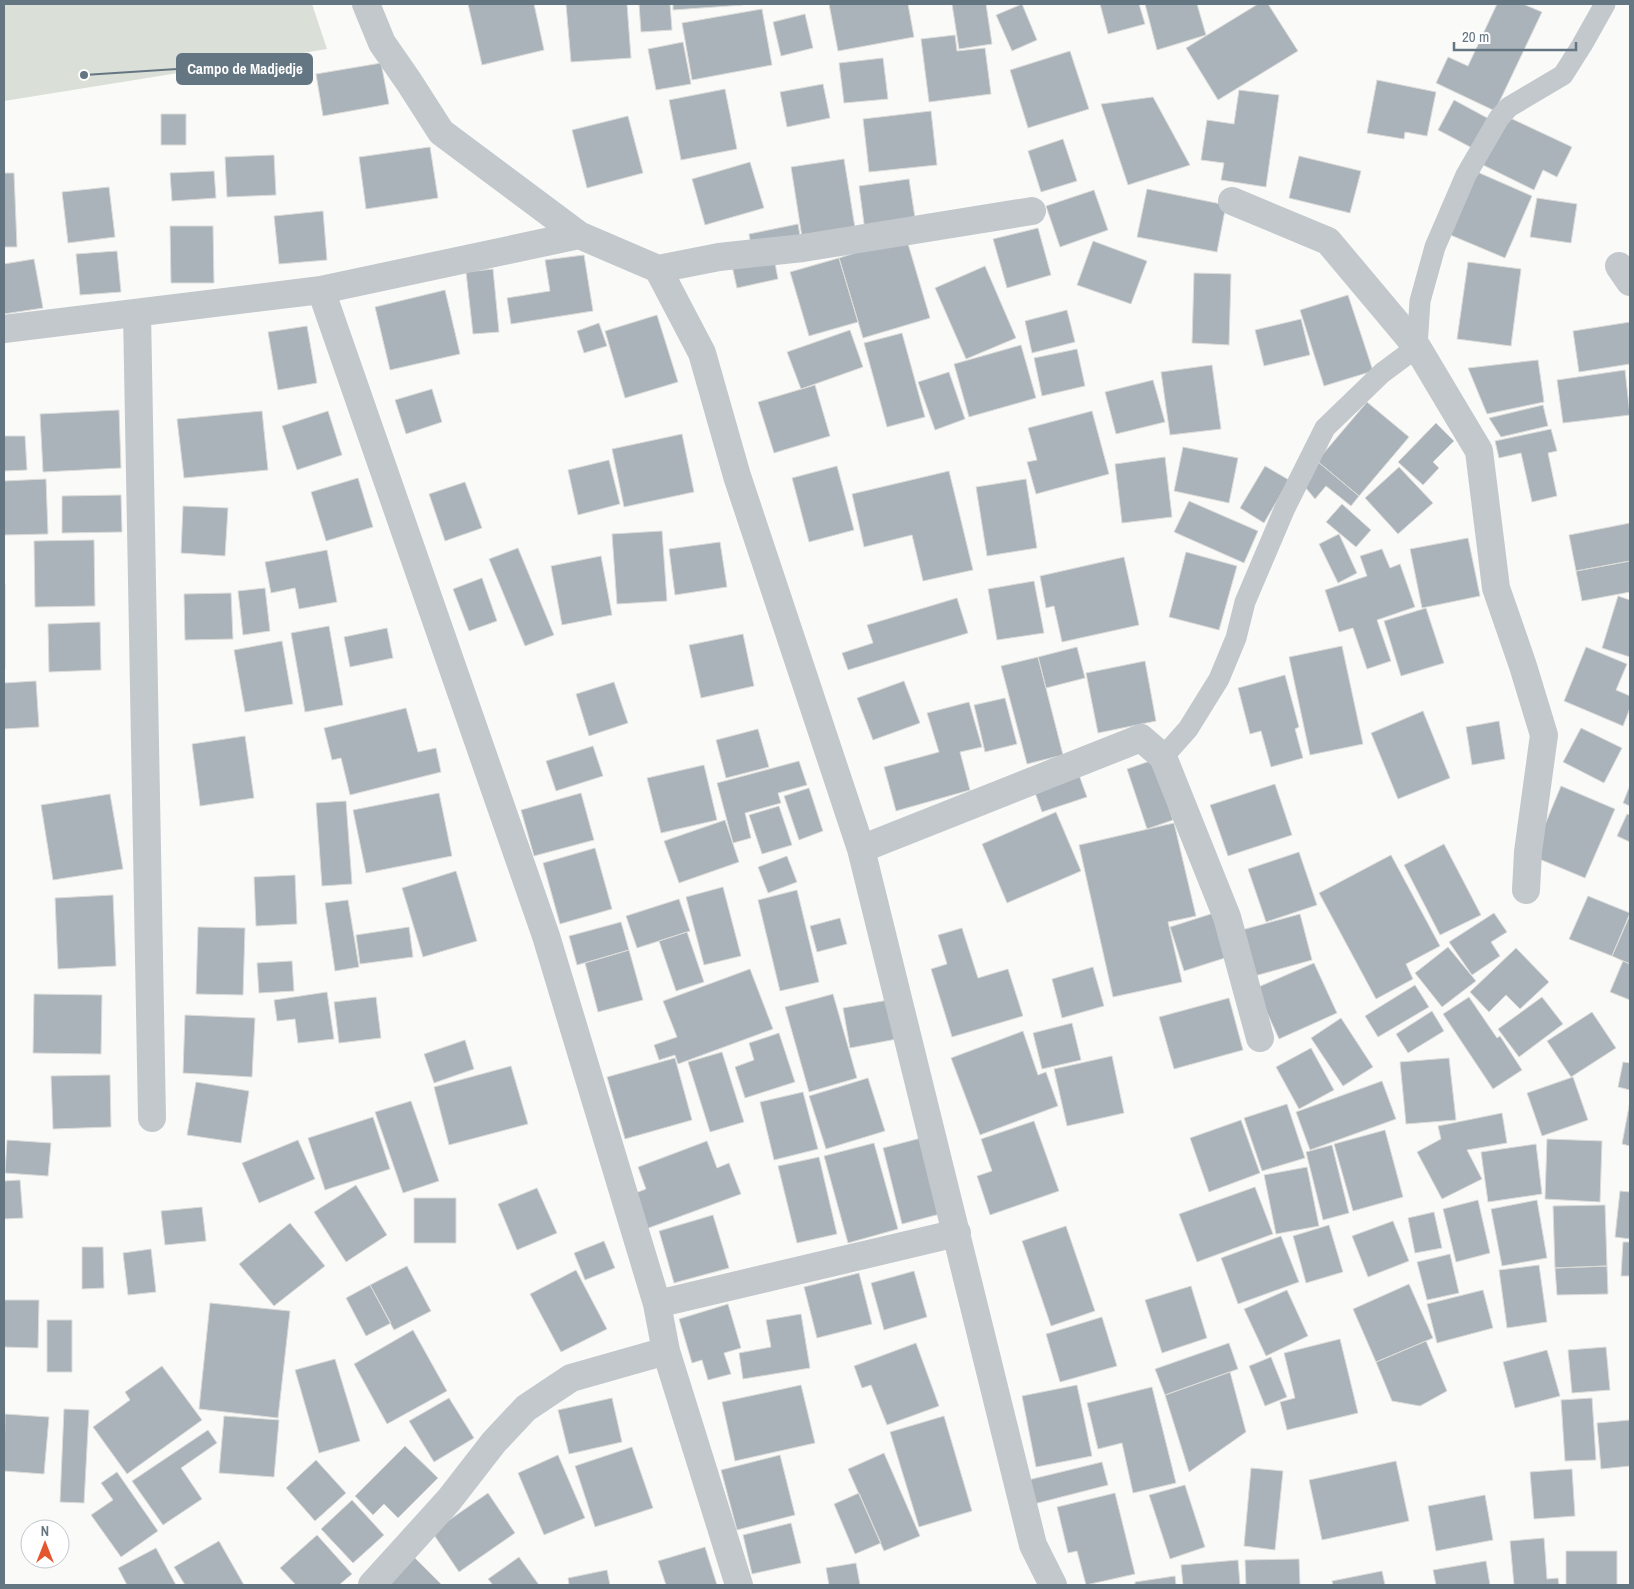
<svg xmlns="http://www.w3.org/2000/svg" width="1634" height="1589" font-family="'Archivo Narrow',sans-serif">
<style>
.green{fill:#dadfd7}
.building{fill:#aab3b9;stroke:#dcdcda}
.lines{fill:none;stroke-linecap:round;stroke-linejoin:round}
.service{stroke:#c3c8cc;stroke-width:21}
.minor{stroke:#c3c8cc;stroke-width:28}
.leader{fill:none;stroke:#657683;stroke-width:2}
.callout-dot{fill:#657683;stroke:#fff;stroke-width:2}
.callout{fill:#657683;stroke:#657683;stroke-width:2}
.callout-label{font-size:15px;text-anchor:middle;font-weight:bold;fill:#fff}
</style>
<rect width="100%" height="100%" fill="#fafaf8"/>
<path class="green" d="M4,4H312L327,49L4,101Z"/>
<path class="building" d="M468,4H534L544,50L482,65Z
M566,4H627L631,58L571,62Z
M639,4H670L672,30L641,32Z
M673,4H742L743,5L673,10Z
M829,4H908L914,37L838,51Z
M952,4H986L992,44L959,49Z
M1022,4L1037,40L1012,51L996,15Z
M1100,4H1139L1145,24L1108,34Z
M1145,4H1197L1206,35L1157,50Z
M1258,4H1268L1298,51L1218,100L1186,48Z
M1497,4H1523L1542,12L1495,111L1436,83L1448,57L1468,66Z
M762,9L772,65L692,80L682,23Z
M805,14L813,48L781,56L773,22Z
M955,35L957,51L985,48L991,94L929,102L921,39Z
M683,42L691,84L656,90L648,49Z
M1070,51L1089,109L1028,128L1010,70Z
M883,58L888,99L844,103L839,63Z
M381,63L389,104L323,116L316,74Z
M1377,80L1436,92L1427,136L1405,132L1404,139L1367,133Z
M823,84L830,118L787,127L780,92Z
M725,89L737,149L681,160L669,100Z
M1239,90L1279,95L1266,187L1221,180L1224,163L1201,160L1207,120L1234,124Z
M1153,97L1190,165L1128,185L1101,104Z
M1454,100L1491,120L1476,150L1438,130Z
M931,111L937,165L869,172L863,119Z
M161,114H186V145H161Z
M628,116L643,173L587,188L572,130Z
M1506,116L1572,147L1557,177L1543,170L1534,190L1483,165Z
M1063,139L1077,181L1041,192L1028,151Z
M430,147L438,198L366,209L359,157Z
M274,155L276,195L227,197L225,157Z
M1299,156L1361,171L1350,213L1289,198Z
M844,159L855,228L802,237L791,167Z
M750,162L764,208L705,225L692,179Z
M214,171L216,198L172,201L170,173Z
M1475,171L1532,196L1505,258L1448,234Z
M4,173H14L17,247H4Z
M909,179L916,224L865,231L859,186Z
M109,187L115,237L68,243L62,192Z
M1147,189L1226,205L1217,252L1137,237Z
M1094,190L1108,230L1060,247L1046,206Z
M1537,198L1577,204L1571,243L1530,237Z
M323,211L327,260L279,264L274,216Z
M798,224L801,241L752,251L749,234Z
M170,226H213L214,283H171Z
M1038,228L1051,275L1007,288L993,239Z
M906,237L930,318L863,338L839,258Z
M1093,241L1147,261L1131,304L1077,285Z
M117,251L121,292L80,295L76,254Z
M584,255L593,311L511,324L507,298L550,291L545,260Z
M774,258L778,279L737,288L732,266Z
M839,258L858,322L809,336L790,272Z
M34,259L43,308L4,314V264Z
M1468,262L1521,269L1511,346L1457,339Z
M985,266L1016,338L966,359L935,288Z
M493,269L499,332L473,334L466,272Z
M1194,273L1231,274L1229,345L1192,343Z
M445,290L460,354L390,370L375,307Z
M1348,295L1373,371L1324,386L1300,310Z
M1067,310L1075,342L1032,353L1025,321Z
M657,315L678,382L625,398L605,331Z
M1301,319L1310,355L1264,366L1255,330Z
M1630,322V364L1579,372L1573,331Z
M599,323L607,346L584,353L577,331Z
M307,326L317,383L278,390L268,332Z
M850,330L863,367L801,389L787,352Z
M902,333L925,417L887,427L864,343Z
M1021,345L1036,398L969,417L954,364Z
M1077,349L1085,386L1042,396L1034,358Z
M1538,360L1544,402L1487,414L1468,368Z
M1212,365L1221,429L1170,435L1161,372Z
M1625,370L1630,415L1563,423L1557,380Z
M949,372L965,419L935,430L918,382Z
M1153,380L1165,422L1116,434L1105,392Z
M815,385L830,436L774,453L758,402Z
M432,389L442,422L406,434L395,400Z
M1367,402L1409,437L1359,496L1317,461Z
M1543,405L1548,426L1501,437L1489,418Z
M119,410L121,468L43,472L40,414Z
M262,411L268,470L184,478L177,419Z
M328,411L342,455L297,470L282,426Z
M1092,411L1109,474L1036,494L1027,462L1037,460L1028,428Z
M1436,423L1454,441L1433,462L1439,468L1423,485L1398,462Z
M1551,429L1557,451L1548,453L1557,496L1532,502L1521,453L1499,458L1495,441Z
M682,434L694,492L624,507L612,449Z
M4,436H25L27,470L4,471Z
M1183,447L1238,458L1229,503L1174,491Z
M1165,457L1172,517L1122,523L1115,464Z
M609,460L620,504L578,515L568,470Z
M1317,461L1359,496L1351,506L1326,486L1315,499L1305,487Z
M837,466L854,530L809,542L792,478Z
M1265,466L1289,480L1264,523L1240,508Z
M1399,467L1433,503L1398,534L1365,498Z
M949,471L973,570L923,581L912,535L864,547L852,494Z
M358,478L373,527L326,541L311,492Z
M46,479L48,534L4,535V481Z
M1026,479L1037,548L987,556L976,487Z
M465,482L482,528L445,541L429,494Z
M121,495L122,532L62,533V496Z
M1189,501L1258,531L1244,563L1174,532Z
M1342,504L1371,530L1356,547L1326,522Z
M183,506L228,508L225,556L181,553Z
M1630,523V561L1576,571L1569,535Z
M662,531L667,601L617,604L612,534Z
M1339,534L1357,573L1338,583L1319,544Z
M1468,538L1480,596L1422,608L1410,549Z
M94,540L95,606L35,607L34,541Z
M720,542L727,587L675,595L669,549Z
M518,548L554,635L525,646L489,559Z
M1382,549L1390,568L1400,564L1415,607L1377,620L1391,661L1367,669L1353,628L1339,632L1325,590L1367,576L1360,556Z
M327,550L337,602L299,609L295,588L271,593L265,562Z
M1186,552L1237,566L1219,630L1169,617Z
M601,556L612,615L562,625L551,566Z
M1124,557L1139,625L1062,642L1054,606L1046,608L1040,576Z
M1630,561V592L1582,601L1576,571Z
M482,578L497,621L469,631L453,589Z
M1034,581L1044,633L997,640L988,589Z
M4,584H5V669H4Z
M265,588L270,631L243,635L238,591Z
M231,593L233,639L185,640L184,594Z
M1618,596L1630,600V657L1602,648Z
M957,598L968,633L848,670L842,653L873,643L867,625Z
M1426,608L1444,663L1401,676L1384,621Z
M100,622L101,670L49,672L48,624Z
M329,626L343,705L305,712L291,633Z
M387,628L393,658L350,667L344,637Z
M743,634L754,686L701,698L689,645Z
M282,641L293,704L245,712L234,650Z
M1342,646L1363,744L1310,755L1289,657Z
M1077,647L1085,678L1046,688L1038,657Z
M1586,647L1627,664L1616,690L1630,696V708L1623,726L1564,701Z
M1038,657L1063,755L1027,764L1001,666Z
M1145,661L1156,721L1098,733L1086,673Z
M1285,675L1299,727L1295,729L1303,758L1271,767L1261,731L1250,734L1238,688Z
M36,681L39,727L4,729V683Z
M904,681L920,723L873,740L857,698Z
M614,682L628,723L589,736L576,694Z
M1005,698L1017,744L985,752L974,705Z
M969,702L982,747L960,752L970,790L896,811L884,767L939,752L927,713Z
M406,708L418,752L436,748L441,772L350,795L341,758L332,760L324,728Z
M1423,711L1450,778L1398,799L1371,733Z
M1499,721L1505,759L1472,765L1466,727Z
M1581,728L1622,748L1604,783L1563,762Z
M758,729L769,767L726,778L716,740Z
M245,736L254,798L200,806L192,744Z
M593,746L603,776L556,791L546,761Z
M1153,760L1173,820L1147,829L1127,769Z
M799,761L807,785L778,793L781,803L745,813L751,838L733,843L717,783Z
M704,765L717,820L661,833L647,778Z
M1079,775L1087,797L1042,812L1034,790Z
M1275,784L1292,835L1228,856L1210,805Z
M1630,785V806L1623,803Z
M1561,786L1615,809L1585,878L1532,856Z
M809,788L823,831L799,840L784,796Z
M439,793L452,856L366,873L353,810Z
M581,793L594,840L534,856L521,810Z
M110,794L123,869L53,880L41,805Z
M346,801L352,884L322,886L316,803Z
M779,806L792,845L762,854L749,815Z
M1056,812L1081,871L1007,903L982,844Z
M1627,814L1630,815V842L1617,836Z
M725,820L739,862L679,883L664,841Z
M1174,823L1196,916L1168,922L1182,982L1113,997L1079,845Z
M1444,844L1481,915L1440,935L1404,865Z
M595,848L612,909L560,924L543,863Z
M1299,852L1317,905L1266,922L1248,869Z
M1391,855L1440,946L1406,964L1413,979L1376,999L1319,893Z
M787,856L797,882L768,893L758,867Z
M456,871L477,941L423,957L402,888Z
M295,875L297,924L256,926L254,877Z
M723,887L741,956L704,965L686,897Z
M797,890L819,982L780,991L758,900Z
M113,895L116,966L58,969L55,898Z
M1588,896L1630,913L1612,956L1569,939Z
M679,899L690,931L637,948L626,916Z
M348,900L359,967L335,971L325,903Z
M1217,912L1231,956L1184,971L1170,927Z
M1494,913L1507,932L1491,942L1500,956L1472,975L1449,942Z
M1300,914L1312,960L1251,977L1238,931Z
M1630,915V964L1612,956Z
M840,918L847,944L817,952L810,926Z
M621,922L629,950L577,965L569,936Z
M198,927L245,928L243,995L196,994Z
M409,927L413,957L360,964L356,935Z
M962,928L978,978L1008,969L1023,1016L952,1037L931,969L947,964L938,935Z
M687,932L704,982L676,991L659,941Z
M1448,947L1476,981L1442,1007L1415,973Z
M1516,948L1549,982L1520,1009L1506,995L1489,1012L1470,992Z
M629,950L643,1000L598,1012L585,963Z
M292,961L294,991L259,993L257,963Z
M1623,961L1630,964V1000L1610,992Z
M1314,963L1337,1013L1279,1039L1256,988Z
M1093,967L1104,1006L1062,1018L1052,979Z
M750,969L773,1029L678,1064L675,1055L659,1060L654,1045L677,1037L663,1001Z
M1415,985L1429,1007L1378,1037L1365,1016Z
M327,992L334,1039L298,1043L295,1019L277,1021L274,1000Z
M34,994L102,995L101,1054L33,1053Z
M833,994L857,1078L809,1092L785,1007Z
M376,997L381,1038L339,1043L334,1002Z
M1469,997L1497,1038L1500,1036L1522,1070L1493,1089L1443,1014Z
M1542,997L1563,1024L1519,1057L1498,1029Z
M1229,998L1243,1050L1174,1069L1159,1017Z
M894,999L902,1038L850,1048L843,1008Z
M1432,1011L1444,1031L1408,1053L1396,1034Z
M1592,1012L1616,1048L1571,1077L1547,1041Z
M185,1015L255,1018L252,1077L183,1073Z
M1341,1018L1373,1067L1343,1086L1311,1038Z
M1072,1023L1081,1060L1042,1069L1033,1033Z
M1023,1031L1038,1075L1046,1072L1058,1106L980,1135L951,1058Z
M779,1033L795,1082L745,1098L735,1067L754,1060L749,1043Z
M465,1040L474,1069L434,1083L424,1054Z
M1311,1048L1334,1090L1299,1109L1276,1067Z
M722,1052L744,1122L710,1132L688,1062Z
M1112,1056L1124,1113L1067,1126L1054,1069Z
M675,1058L692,1120L625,1139L607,1077Z
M1449,1058L1456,1120L1406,1124L1400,1062Z
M1623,1062L1630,1063V1090L1618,1087Z
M511,1066L528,1124L449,1145L434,1087Z
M110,1075L111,1127L53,1129L51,1076Z
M1573,1077L1588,1120L1542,1136L1527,1093Z
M868,1078L885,1131L826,1149L809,1096Z
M1382,1081L1396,1119L1310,1150L1296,1112Z
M196,1082L249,1091L241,1143L187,1135Z
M803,1092L818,1149L774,1160L760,1102Z
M411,1101L439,1181L403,1193L375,1112Z
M1630,1101V1146L1622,1144Z
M1287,1104L1305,1158L1262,1171L1244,1118Z
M1502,1113L1507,1143L1467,1150L1482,1179L1442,1199L1417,1152L1441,1139L1438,1126Z
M373,1117L390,1169L325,1190L308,1138Z
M1241,1120L1260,1173L1209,1192L1190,1138Z
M1034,1121L1059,1191L990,1215L977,1176L992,1171L981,1139Z
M1385,1130L1403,1197L1353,1211L1334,1144Z
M921,1138L940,1214L902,1224L883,1148Z
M1547,1139L1602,1141L1600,1202L1545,1199Z
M7,1140L51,1143L48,1176L5,1173Z
M298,1140L315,1179L259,1203L242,1163Z
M707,1141L717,1168L729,1163L741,1194L646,1229L633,1194L646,1189L638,1167Z
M874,1143L898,1229L848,1243L824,1156Z
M1536,1144L1542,1194L1488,1202L1481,1152Z
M1332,1145L1349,1213L1323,1220L1306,1152Z
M819,1157L837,1234L797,1243L778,1166Z
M1307,1167L1319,1226L1276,1234L1264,1175Z
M20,1180L23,1218L4,1219V1181Z
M356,1185L387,1235L346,1262L314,1212Z
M1255,1187L1273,1234L1197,1262L1179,1214Z
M537,1188L557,1233L517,1250L498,1204Z
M1620,1191L1630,1192V1239L1615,1237Z
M414,1198H456V1243H414Z
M1478,1200L1490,1253L1456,1262L1443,1209Z
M1537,1200L1547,1258L1502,1266L1491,1209Z
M1605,1205L1607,1266L1555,1268L1553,1206Z
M202,1207L206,1241L165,1245L161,1211Z
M1434,1212L1442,1248L1415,1253L1408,1218Z
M713,1215L729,1268L674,1283L659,1231Z
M1393,1221L1409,1261L1368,1277L1352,1236Z
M290,1223L325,1266L274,1306L239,1264Z
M1329,1225L1343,1272L1306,1283L1293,1236Z
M1066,1226L1095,1311L1051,1326L1022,1241Z
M1281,1236L1299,1282L1238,1304L1221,1258Z
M604,1241L615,1268L585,1280L574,1253Z
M1623,1242H1630V1276H1621Z
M82,1247H103L104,1288L82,1289Z
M151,1249L156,1292L128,1295L123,1253Z
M1450,1254L1459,1293L1427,1300L1417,1262Z
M1539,1265L1547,1322L1507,1328L1499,1270Z
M407,1266L431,1311L394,1330L370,1285Z
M1607,1266L1608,1294L1557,1295L1555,1268Z
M576,1270L607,1329L561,1352L530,1294Z
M914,1271L927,1317L884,1330L871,1283Z
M859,1273L872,1324L817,1338L804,1287Z
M1409,1284L1433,1338L1376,1362L1353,1309Z
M370,1285L391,1323L366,1336L346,1298Z
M1191,1286L1207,1338L1162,1353L1145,1300Z
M1287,1290L1308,1336L1266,1356L1244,1309Z
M1483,1290L1493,1328L1437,1343L1427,1304Z
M4,1300H39L38,1348L4,1347Z
M210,1303L290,1311L278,1418L199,1409Z
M728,1304L741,1348L724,1353L731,1374L708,1380L702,1360L692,1363L679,1319Z
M801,1314L810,1368L743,1379L739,1353L771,1347L766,1320Z
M1102,1317L1117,1366L1060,1382L1046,1334Z
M47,1320H72V1372H47Z
M413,1330L447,1391L387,1424L354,1364Z
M1340,1339L1358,1413L1287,1430L1280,1402L1295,1398L1284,1353Z
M1426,1341L1447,1391L1420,1406L1392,1401L1376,1362Z
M916,1343L939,1406L887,1425L871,1385L862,1388L854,1366Z
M1229,1343L1238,1369L1165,1395L1155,1369Z
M1606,1347L1610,1390L1572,1393L1568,1350Z
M1547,1350L1560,1396L1515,1408L1503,1362Z
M1271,1357L1287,1397L1265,1406L1249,1366Z
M335,1359L360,1441L319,1453L295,1370Z
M162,1366L202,1420L127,1474L93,1427L130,1400L125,1392Z
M1230,1372L1246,1432L1189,1472L1165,1395Z
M801,1385L815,1443L735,1461L722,1402Z
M1077,1385L1092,1456L1036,1467L1022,1396Z
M1152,1387L1176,1483L1133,1493L1122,1443L1098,1449L1087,1403Z
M449,1398L474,1438L434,1462L409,1421Z
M612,1398L622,1442L569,1454L558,1410Z
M1592,1398L1596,1460L1565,1461L1561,1400Z
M64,1409L89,1410L84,1503L60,1502Z
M5,1414L49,1417L44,1474L4,1471Z
M224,1416L279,1420L274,1477L219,1473Z
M944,1416L972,1511L919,1527L890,1432Z
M1630,1420V1466L1601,1469L1597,1423Z
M208,1430L217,1443L181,1468L202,1499L163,1525L132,1481Z
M405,1446L438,1478L398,1518L384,1504L373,1515L355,1496Z
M632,1447L653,1508L595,1527L575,1466Z
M884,1453L920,1536L884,1551L848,1469Z
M558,1455L585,1518L544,1535L518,1473Z
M780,1455L795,1515L737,1530L721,1470Z
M316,1460L346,1493L315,1521L286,1488Z
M1396,1461L1409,1521L1322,1540L1309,1480Z
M1102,1462L1108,1485L1030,1505L1024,1481Z
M1251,1468L1283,1471L1275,1550L1244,1546Z
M1572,1469L1575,1516L1534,1519L1530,1472Z
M117,1472L158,1531L121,1557L91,1515L113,1500L101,1483Z
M1185,1485L1205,1547L1170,1559L1149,1495Z
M488,1493L515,1533L459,1572L432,1532Z
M859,1493L881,1543L855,1554L834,1504Z
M1115,1493L1135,1574L1086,1585L1077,1551L1068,1553L1057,1507Z
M1485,1495L1493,1540L1436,1551L1428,1506Z
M352,1500L384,1535L353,1563L321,1529Z
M791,1523L801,1563L752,1574L743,1535Z
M317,1535L352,1574L339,1585H296L280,1568Z
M1544,1538L1547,1579L1558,1578L1559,1585H1514L1510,1541Z
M219,1541L244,1585H185L174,1567Z
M705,1547L717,1585H666L658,1561Z
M156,1548L176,1585H127L118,1568Z
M1566,1551H1617V1585H1566Z
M413,1556L442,1585H383Z
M519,1557L539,1585H493L488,1579Z
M1299,1559L1300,1585H1246L1245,1560Z
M1238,1560L1240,1585H1183L1181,1565Z
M1486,1561L1490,1585H1436L1433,1570Z
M856,1563L860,1585H829L826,1568Z
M607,1570L610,1585H569L568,1578Z
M1382,1571L1385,1585H1333L1332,1581Z
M1175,1576L1176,1585H1135V1582Z"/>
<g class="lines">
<path class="service" d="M1163,757L1188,729L1219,679L1236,638L1245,602L1285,508L1325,428L1382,373L1417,347L1420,301L1435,247L1466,175L1499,118L1509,107L1563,75L1582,45L1605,4"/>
<path class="minor" d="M366,4L382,43L409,82L441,132L579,235L658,269L702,353L737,476L861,849L1033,1545L1053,1585
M1232,201L1328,241L1417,347L1479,451L1496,588L1523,666L1544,735L1528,852L1526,890
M1619,266L1630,282
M658,269L719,257L803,248L1032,211
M321,290L546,936L657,1304L666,1351L739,1585
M137,313L152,1118
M4,329L321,290L579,235
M861,849L1141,738L1163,757L1227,917L1260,1038
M657,1304L957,1233
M372,1585L449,1500L494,1442L526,1408L571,1378L666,1351"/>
</g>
<path class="leader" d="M84 75L177 69"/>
<circle class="callout-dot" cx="84" cy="75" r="5"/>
<rect class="callout" x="177" y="54" width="135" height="30" rx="5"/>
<g class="callout-label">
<text x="245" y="74">Campo de Madjedje</text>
</g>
<rect width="1634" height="1589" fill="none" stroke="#657683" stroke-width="10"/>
<g transform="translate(45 1544)"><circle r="24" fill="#ffffff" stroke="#c1c8cd"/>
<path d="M0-4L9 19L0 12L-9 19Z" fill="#e4572e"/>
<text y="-8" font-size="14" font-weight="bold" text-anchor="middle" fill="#657683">N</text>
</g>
<path d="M1454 42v8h122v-8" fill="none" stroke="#657683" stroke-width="2.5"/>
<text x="1462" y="42" font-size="15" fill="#657683" stroke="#ffffff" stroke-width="4" paint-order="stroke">20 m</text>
</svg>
